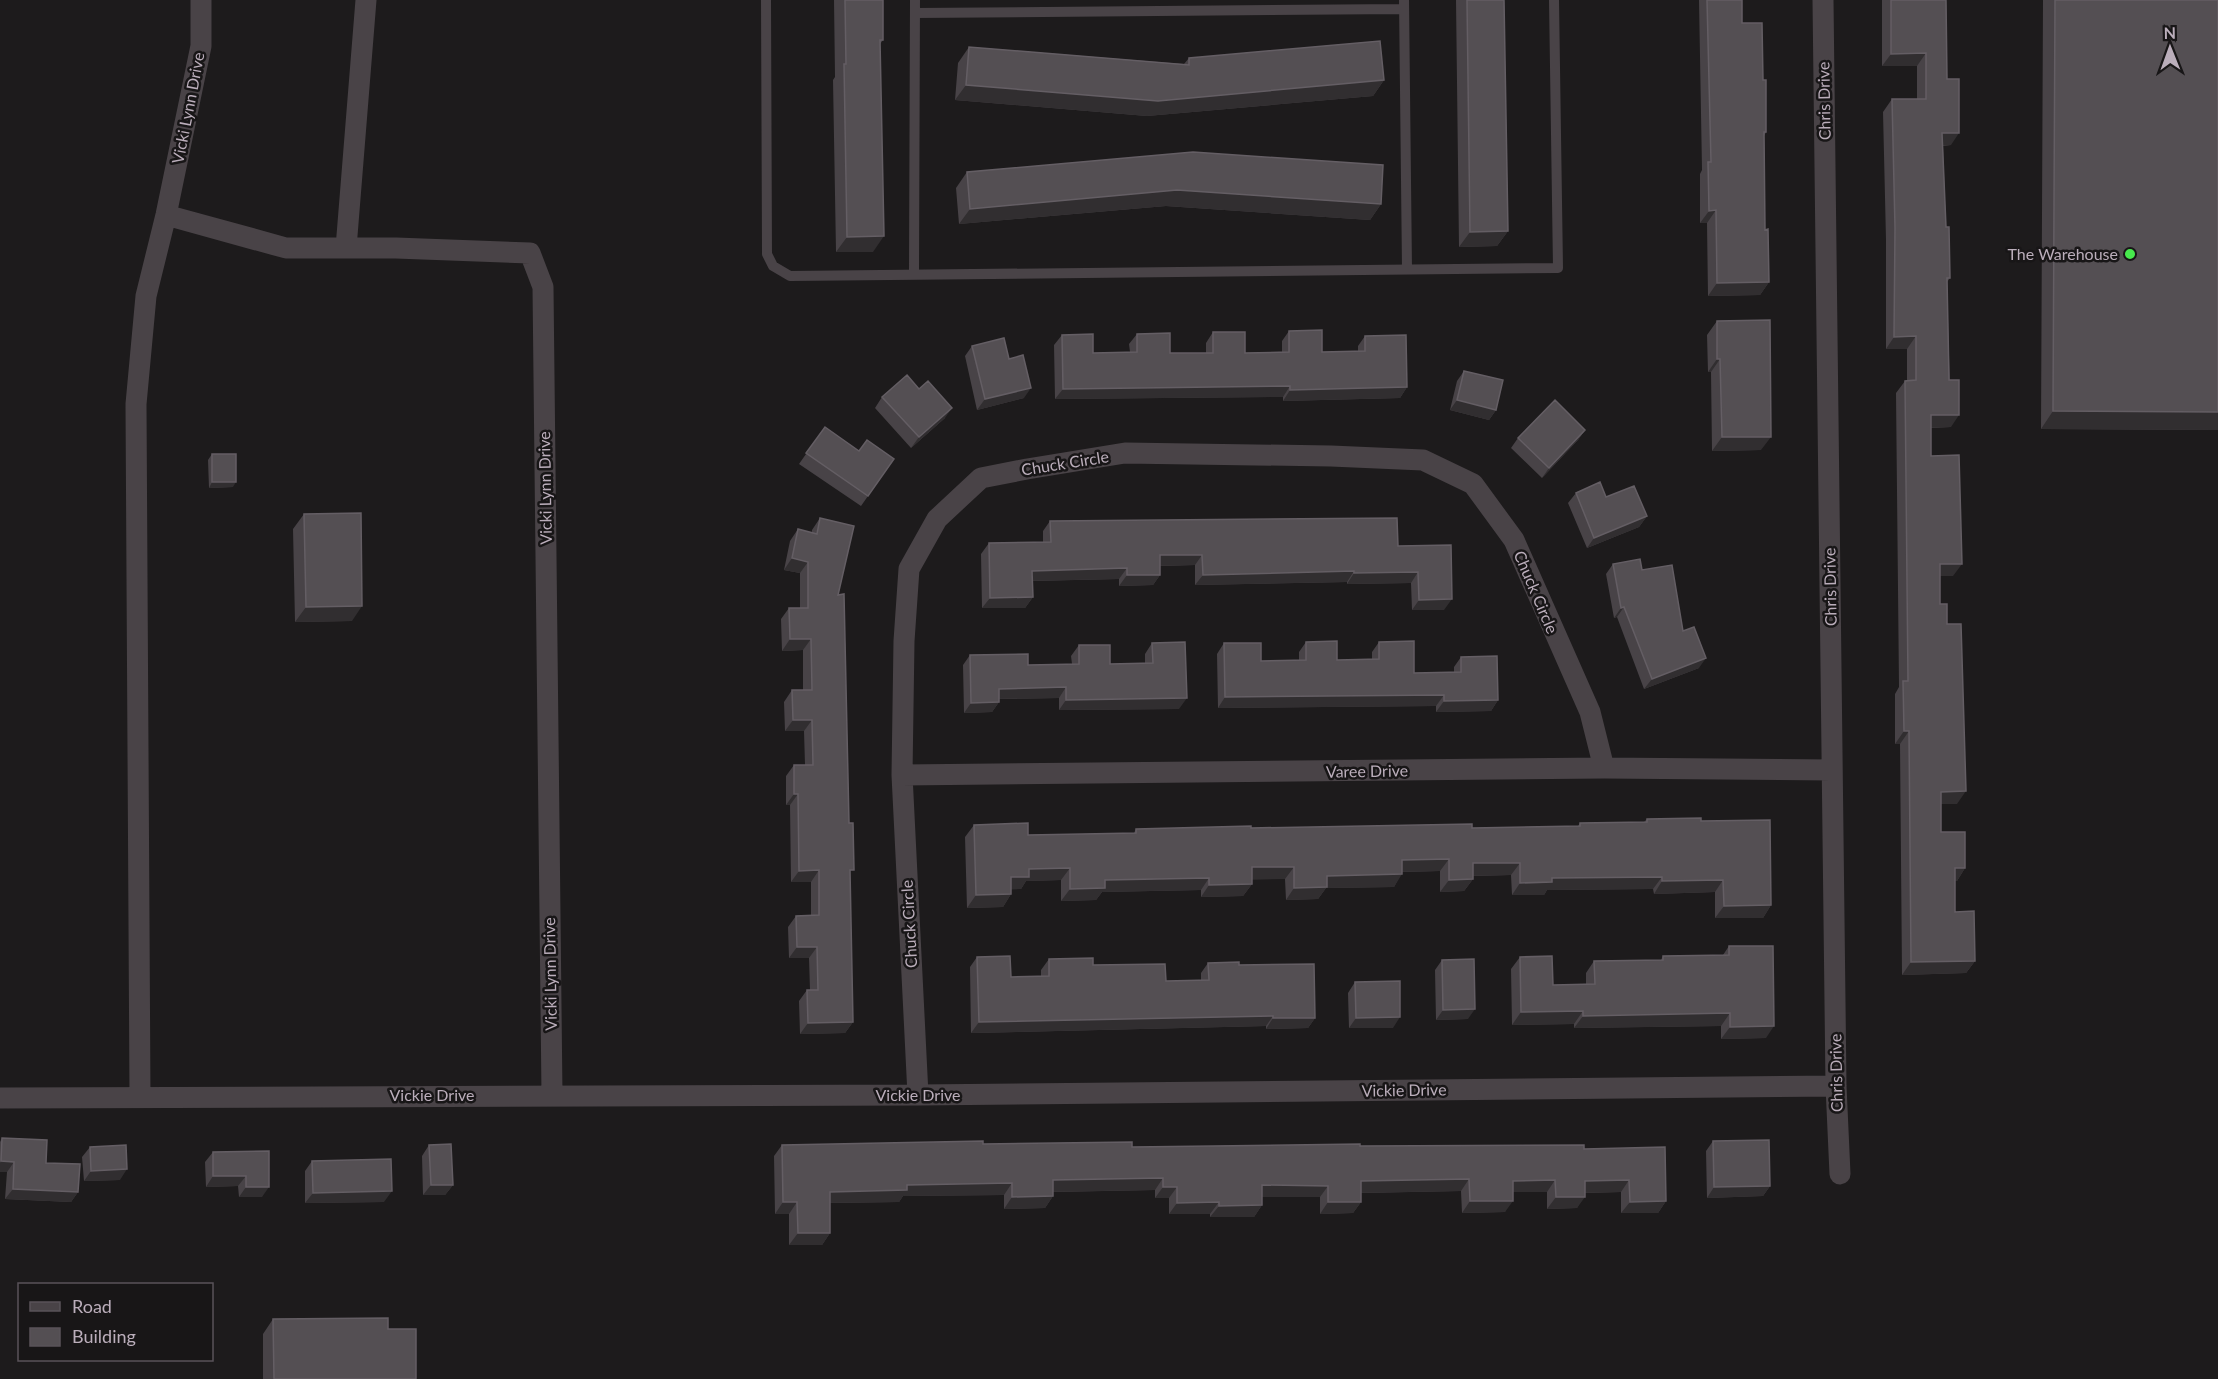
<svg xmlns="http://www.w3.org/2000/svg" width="2218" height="1379" font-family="Lato,sans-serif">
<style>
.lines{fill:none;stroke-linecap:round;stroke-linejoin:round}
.lane{stroke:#494347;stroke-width:10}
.street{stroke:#494347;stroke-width:21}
.wall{fill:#484347}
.shaded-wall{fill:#312e30}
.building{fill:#544f53;stroke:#645e64;stroke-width:1.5}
.poi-dot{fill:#47e94d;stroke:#181617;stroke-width:2}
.labels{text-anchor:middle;stroke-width:5;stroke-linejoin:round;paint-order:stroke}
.street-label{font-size:16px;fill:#bbaebb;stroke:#181617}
.poi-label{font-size:16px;fill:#bbaebb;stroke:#181617;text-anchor:end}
</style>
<rect width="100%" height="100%" fill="#1d1b1c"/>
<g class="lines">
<path class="lane" d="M766,0L767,254L773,266L790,276L1558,268L1554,0
M1404,0L1407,270
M915,13L1404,9
M914,273L915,0"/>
<path class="street" d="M1823,0L1836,1086L1840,1174
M166,215L286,248H396L530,253L543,287L552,1095
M346,248L366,0
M902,775L1604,768L1832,770
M918,1095L902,775L904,641L909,569L937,519L981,478L1027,469L1125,453L1331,456L1423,460L1473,484L1514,540L1590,712L1604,768
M140,1097L136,404L146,296L166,215L201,46V0
M0,1098L918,1095L1836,1086"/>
</g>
<path class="wall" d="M834,0H883V40L880,44L873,252H836L833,80L835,77Z
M1456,0H1504L1508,231L1497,246L1459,247Z
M1699,0H1742V23L1763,80L1766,132L1764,136L1765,230L1769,282L1760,295L1708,296L1707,223H1700V174L1702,170Z
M1882,0H1946L1947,79L1951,145L1943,146L1946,227L1950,278L1947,282L1951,427L1931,428V456L1953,576H1940V604L1947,624L1957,804H1941V832L1965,868L1957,881H1955V912L1975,961L1966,973L1902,975L1900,744H1895V694L1899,687L1896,393L1905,381L1907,380V349H1886V240L1883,112L1892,99H1917V66H1882Z
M2043,0H2218V430L2041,429Z
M969,47L1184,64L1189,58L1384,80L1373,96L1147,116L955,100L958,63Z
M967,172L1381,204L1370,220L1166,206L959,224L956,188Z
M1717,321L1761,450L1712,451L1711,372H1708L1707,335Z
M1289,331L1322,352L1358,351V346L1365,336L1407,387L1400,398L1283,401V397L1055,399L1054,345L1062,335L1093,353L1130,352L1129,344L1137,334L1170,353H1206V343L1213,332L1245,353L1282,352V341Z
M972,346L1009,359L1024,398L977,410L965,356Z
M1464,371L1496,410L1489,420L1450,410L1457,381Z
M882,397L945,418L911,448L875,408Z
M825,427L859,451L894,459L861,506L799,464Z
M1585,430L1578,440L1542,478L1511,448L1518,438Z
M212,454L233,487L209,488L208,460Z
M1576,493L1606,497L1647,516L1639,527L1587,548L1568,503Z
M304,514L352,621L295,622L293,529Z
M820,518L838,595L850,876L853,1022L845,1033L800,1034L799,1001L807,990H810L809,958H789L788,927L796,916L811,915V882H791L790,805H786V776L794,765H805L804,731H785L784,702L792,690H803V650L782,651L781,619L789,608H800V573L784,570L790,541L798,529L812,533V530Z
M1050,521L1398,546L1451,545L1444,610H1412L1411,583L1347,584V582L1195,585V565L1160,566V575L1153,585L1119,586V579L1032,581L1033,597L1025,608H982L981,554L989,543L1043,542V531Z
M1613,564L1642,570L1683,631L1699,668L1644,689L1617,617L1614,618L1606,574Z
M1306,642L1337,660H1372V652L1379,642L1414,673L1454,672V667L1461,657L1498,700L1491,711L1436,712V706L1218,708L1217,654L1224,643L1261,661L1299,660V652Z
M1152,643L1179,709L1059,710V698L999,699V702L992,712L964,713L963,665L970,655L1028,665L1072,664L1071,656L1079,645L1110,664L1145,663V654Z
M1647,819L1701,821L1771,905L1763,918H1715V892L1654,894L1653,889L1547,890L1544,895H1512L1511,875L1473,876V879L1464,891L1440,892V871L1402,872L1394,887L1326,888L1318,899L1286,900L1285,879H1252V884L1243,896L1201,897V890L1102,892L1096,900L1061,901V880L1026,881L1021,889H1011V894L1003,907L967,908L965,837L974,825L1028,835L1134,833L1136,829L1472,828L1578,826L1580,823L1644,822Z
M1729,946L1766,1038L1721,1039V1026L1574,1028V1024L1512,1025L1511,969L1520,957L1553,985L1586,984V973L1594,961L1661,960L1663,956L1723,955Z
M977,957L1011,977L1041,976V970L1049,959L1093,965L1166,981L1201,980V973L1208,963L1239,965L1315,1018L1308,1028L1266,1029V1026L971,1033L970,967Z
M1442,960L1468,1019L1436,1020L1435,970Z
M1355,982L1393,1028H1349L1348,993Z
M2,1138L46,1163L78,1192L71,1202L5,1199L7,1172H0V1142Z
M1713,1141L1770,1186L1763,1196L1707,1198L1706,1151Z
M983,1144L1132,1147L1360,1146L1584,1149L1666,1201L1658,1213H1621V1192L1585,1193L1577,1208L1547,1209V1192H1513L1505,1212L1462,1213L1461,1191L1361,1193V1202L1353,1213L1320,1214V1197H1262V1205L1254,1217H1210V1214H1169V1198H1155V1190L1053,1192V1196L1045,1208L1004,1209V1195L903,1196L899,1202L830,1203V1233L822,1245H789V1214H775L774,1156L782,1145Z
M429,1145L453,1185L445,1195H423L422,1156Z
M90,1147L120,1180L84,1181L82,1157Z
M269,1151L262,1197H239L238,1186L206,1187L205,1162L213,1152Z
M312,1161L384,1202L305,1203V1171Z
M273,1319L388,1329L416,1379H263V1334Z"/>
<path class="shaded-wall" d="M1926,53L1917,66H1882L1891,54Z
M1384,80L1373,96L1147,116L955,100L966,85Z
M1942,133H1959L1951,145L1934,146Z
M1177,190L1381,204L1370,220L1166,206L959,224L970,209Z
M1716,210L1707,223H1700L1709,211Z
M1508,231L1497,246L1459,247L1470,232Z
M884,236L873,252H836L847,237Z
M1769,282L1760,295L1708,296L1717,283Z
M1916,336L1907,349H1886L1894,337Z
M1717,359H1720L1711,372H1708Z
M1290,386L1283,397L1055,399L1063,389Z
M1407,387L1400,398L1283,401L1290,390Z
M1031,388L1024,398L977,410L985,399Z
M1457,400L1496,410L1489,420L1450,410Z
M952,408L945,418L911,448L919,437Z
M2053,411L2218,412V430L2041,429Z
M1931,415H1959L1951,427L1922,428Z
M1585,430L1578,440L1542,478L1549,468Z
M1722,437H1771L1761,450L1712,451Z
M212,482H236L233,487L209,488Z
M1647,516L1639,527L1587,548L1594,538Z
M1160,555H1202L1195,565L1153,566Z
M792,558L808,562L800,573L784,570Z
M1940,564H1962L1953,576H1931Z
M1127,568L1119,579L1025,581L1032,571Z
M1354,571L1347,582L1195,585L1203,575Z
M1418,572L1411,583L1347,584L1354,573Z
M1127,575H1160L1153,585L1119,586Z
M1033,597L1025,608H982L990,598Z
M1452,599L1444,610H1412L1419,600Z
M362,606L352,621L295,622L306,607Z
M1624,607L1617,617L1614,618L1621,608Z
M790,639H811L803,650L782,651Z
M1706,658L1699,668L1644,689L1652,679Z
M1066,687L1059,698L991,699L999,689Z
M1444,695L1436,706L1218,708L1225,697Z
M1187,698L1179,709L1059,710L1066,700Z
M1498,700L1491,711L1436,712L1444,701Z
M999,702L992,712L964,713L971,703Z
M793,720H812L804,731H785Z
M1904,731H1909L1900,744H1895Z
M1966,791L1957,804H1932L1941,792Z
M794,794H798L790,805H786Z
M1449,859L1440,871L1393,872L1402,860Z
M1473,863H1520L1511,875L1464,876Z
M1252,867H1294L1285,879L1243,880Z
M1070,868L1061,880L1026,881L1021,889L1002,890L1011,877L1029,869Z
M1955,868H1965L1957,881H1946Z
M819,870L811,882H791L799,871Z
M1402,874L1394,887L1326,888L1318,899L1286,900L1294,888L1327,876Z
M1662,877L1653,889L1547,890L1544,895H1512L1520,883L1552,878Z
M1209,878L1201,890L1102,892L1096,900L1061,901L1070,889L1105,880Z
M1473,879L1464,891L1440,892L1449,880Z
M1723,880L1715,892L1654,894L1662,881Z
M1252,884L1243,896L1201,897L1209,885Z
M1011,894L1003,907L967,908L976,895Z
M1771,905L1763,918H1715L1724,906Z
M797,947H817L809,958H789Z
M1975,961L1966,973L1902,975L1911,962Z
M1475,1009L1468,1019L1436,1020L1443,1010Z
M1583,1011L1574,1024L1512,1025L1521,1012Z
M1730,1013L1721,1026L1574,1028L1583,1016Z
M1273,1016L1266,1026L971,1033L979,1022Z
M1400,1017L1393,1028H1349L1356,1018Z
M1273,1018H1315L1308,1028L1266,1029Z
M853,1022L845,1033L800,1034L808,1023Z
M1774,1026L1766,1038L1721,1039L1730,1027Z
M1,1161L14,1162L7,1172H0V1163Z
M127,1169L120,1180L84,1181L91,1171Z
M213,1176H246L238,1186L206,1187Z
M1163,1178L1155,1190L1044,1192L1053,1180Z
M1469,1179L1461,1191L1353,1193L1361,1181Z
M1555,1180L1547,1192H1505L1513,1181Z
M1629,1180L1621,1192L1577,1193L1585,1181Z
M1012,1183L1004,1195L903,1196L899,1202L821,1203L830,1192L907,1185Z
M431,1185H453L445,1195H423Z
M1262,1185L1328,1186L1320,1197H1254Z
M1770,1186L1763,1196L1707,1198L1714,1187Z
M246,1187H269L262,1197H239Z
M1163,1187H1177L1169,1198H1155Z
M13,1189L78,1192L71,1202L5,1199Z
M392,1191L384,1202L305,1203L313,1193Z
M1053,1196L1045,1208L1004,1209L1012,1197Z
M1556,1197H1585L1577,1208L1547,1209Z
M1470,1201H1513L1505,1212L1462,1213Z
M1666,1201L1658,1213H1621L1630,1202Z
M783,1202H797L789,1214H775Z
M1219,1202L1210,1214H1169L1177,1203Z
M1328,1202H1361L1353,1213L1320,1214Z
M1262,1205L1254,1217H1210L1219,1206Z
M798,1233H830L822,1245H789Z"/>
<path class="building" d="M845,0H883V40H880L884,236L847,237L844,64H846Z
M1467,0H1504L1508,231L1470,232Z
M1707,0H1742V23H1762L1763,80H1766V132H1764L1765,230L1768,229L1769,282L1717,283L1716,210L1709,211L1708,162H1711Z
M1891,0H1946L1947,79H1959V133H1942L1946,227H1949L1950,278H1947L1949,380H1959V415H1931V456L1959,455L1962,564H1940V604H1947V624H1961L1966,791L1941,792V832H1965V868H1955V912L1974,911L1975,961L1911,962L1909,731H1904L1903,681H1908L1905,381L1916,380V336L1894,337L1895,228L1892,99H1926V53L1891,54Z
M2055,0H2218V412L2053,411Z
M1380,41L1384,80L1158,101L966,85L969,47L1189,65V58Z
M1193,152L1383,165L1381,204L1177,190L970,209L967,172Z
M1770,320L1771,437H1722L1720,359H1717V321Z
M1322,330V352L1365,351V336L1406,335L1407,387L1290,390V386L1063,389L1062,335L1093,334V353L1137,352V334L1170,333V353H1213V332H1245V353L1289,352V331Z
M1004,338L1009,359L1023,355L1031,388L985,399L972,346Z
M1464,371L1503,380L1496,410L1457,400Z
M907,375L919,389L928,381L952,408L919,437L882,397Z
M1555,400L1585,430L1549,468L1518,438Z
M825,427L859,451L867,440L894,459L868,496L806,453Z
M212,454H236V482H212Z
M1600,482L1606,497L1634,486L1647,516L1594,538L1576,493Z
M361,513L362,606L306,607L304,514Z
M820,518L854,526L838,595L844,594L849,823H853L854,870H850L853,1022L808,1023L807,990H818L817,947H797L796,916L819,915V870L799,871L798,794H794V765H813L812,720H793L792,690H812L811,639H790L789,608H808V562L792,558L798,529L817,534Z
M1397,518L1398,546L1451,545L1452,599L1419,600L1418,572L1354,573V571L1203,575L1202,555H1160V575H1127V568L1032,571L1033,597L990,598L989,543L1051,542L1050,521Z
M1640,559L1642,570L1672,565L1683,631L1694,627L1706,658L1652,679L1624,607L1621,608L1613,564Z
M1337,641V660L1379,659V642L1414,641V673L1461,672V657L1497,656L1498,700L1444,701V695L1225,697L1224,643H1261V661L1306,660V642Z
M1185,642L1187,698L1066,700V687L999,689V702L971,703L970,655L1028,654V665L1079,664V645H1110V664L1153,663L1152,643Z
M1701,818V821L1770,820L1771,905L1724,906L1723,880L1662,881V877L1552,878V882L1520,883V863H1473V879L1449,880V859L1402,860V874L1327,876V887L1294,888V867H1252V884L1209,885V878L1105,880V888L1070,889V868L1029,869V877H1011V894L976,895L974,825L1028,823V835L1136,833V829L1251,826V828L1472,824V828L1580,826V823L1647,822V819Z
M1729,946H1773L1774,1026L1730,1027V1013L1583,1016V1011L1521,1012L1520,957L1552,956L1553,985L1595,984L1594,961L1663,960V956L1729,955Z
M1010,956L1011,977L1049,976V959L1093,958V965L1165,964L1166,981L1209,980L1208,963L1239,962V965L1314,964L1315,1018H1273V1016L979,1022L977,957Z
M1474,959L1475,1009L1443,1010L1442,960Z
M1400,981V1017L1356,1018L1355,982Z
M2,1138L47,1140L46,1163L80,1164L78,1192L13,1189L14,1162L1,1161Z
M1769,1140L1770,1186L1714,1187L1713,1141Z
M983,1141V1144L1132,1142V1147L1360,1144V1146L1584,1145V1149L1665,1147L1666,1201L1630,1202L1629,1180L1585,1181V1197H1556L1555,1180L1513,1181V1201H1470L1469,1179L1361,1181V1202H1328V1186L1262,1185V1205L1219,1206V1202L1177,1203V1187H1163V1178L1053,1180V1196L1012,1197V1183L907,1185V1190L830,1192V1233H798L797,1202H783L782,1145Z
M451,1144L453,1185H431L429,1145Z
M126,1145L127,1169L91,1171L90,1147Z
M269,1151V1187H246V1176H213V1152Z
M391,1159L392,1191L313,1193L312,1161Z
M388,1318V1329H416V1379H274L273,1319Z"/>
<circle class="poi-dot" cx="2130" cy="254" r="6"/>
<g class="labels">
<g class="street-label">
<text transform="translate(1824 101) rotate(-91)" y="6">Chris Drive</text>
<text transform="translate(188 108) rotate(-79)" y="6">Vicki Lynn Drive</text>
<text transform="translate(1065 463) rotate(-9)" y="6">Chuck Circle</text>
<text transform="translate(545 488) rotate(-91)" y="6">Vicki Lynn Drive</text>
<text transform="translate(1830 587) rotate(-91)" y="6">Chris Drive</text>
<text transform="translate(1536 592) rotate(67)" y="6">Chuck Circle</text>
<text transform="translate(1367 771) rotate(-1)" y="6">Varee Drive</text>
<text transform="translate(909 924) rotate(-93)" y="6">Chuck Circle</text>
<text transform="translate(550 974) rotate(-91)" y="6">Vicki Lynn Drive</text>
<text transform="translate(1836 1073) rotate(-91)" y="6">Chris Drive</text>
<text transform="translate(1404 1090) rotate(-1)" y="6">Vickie Drive</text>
<text x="432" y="1101">Vickie Drive</text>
<text x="918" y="1101">Vickie Drive</text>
</g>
<g class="poi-label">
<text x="2118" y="260">The Warehouse</text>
</g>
</g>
<rect x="18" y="1283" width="195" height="78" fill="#181617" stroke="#595359" stroke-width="1.5"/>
<rect x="30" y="1302" width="30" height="9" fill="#494347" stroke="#595359" stroke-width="1.5"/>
<text x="72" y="1313" font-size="18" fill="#bbaebb">Road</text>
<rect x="30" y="1328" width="30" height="18" fill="#544f53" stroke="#595359" stroke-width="1.5"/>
<text x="72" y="1343" font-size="18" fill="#bbaebb">Building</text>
<g transform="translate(2170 48) rotate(359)" stroke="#181617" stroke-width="4.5" paint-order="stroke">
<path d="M0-4.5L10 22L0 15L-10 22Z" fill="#bbaebb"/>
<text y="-9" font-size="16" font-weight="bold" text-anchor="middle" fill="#bbaebb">N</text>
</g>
</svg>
